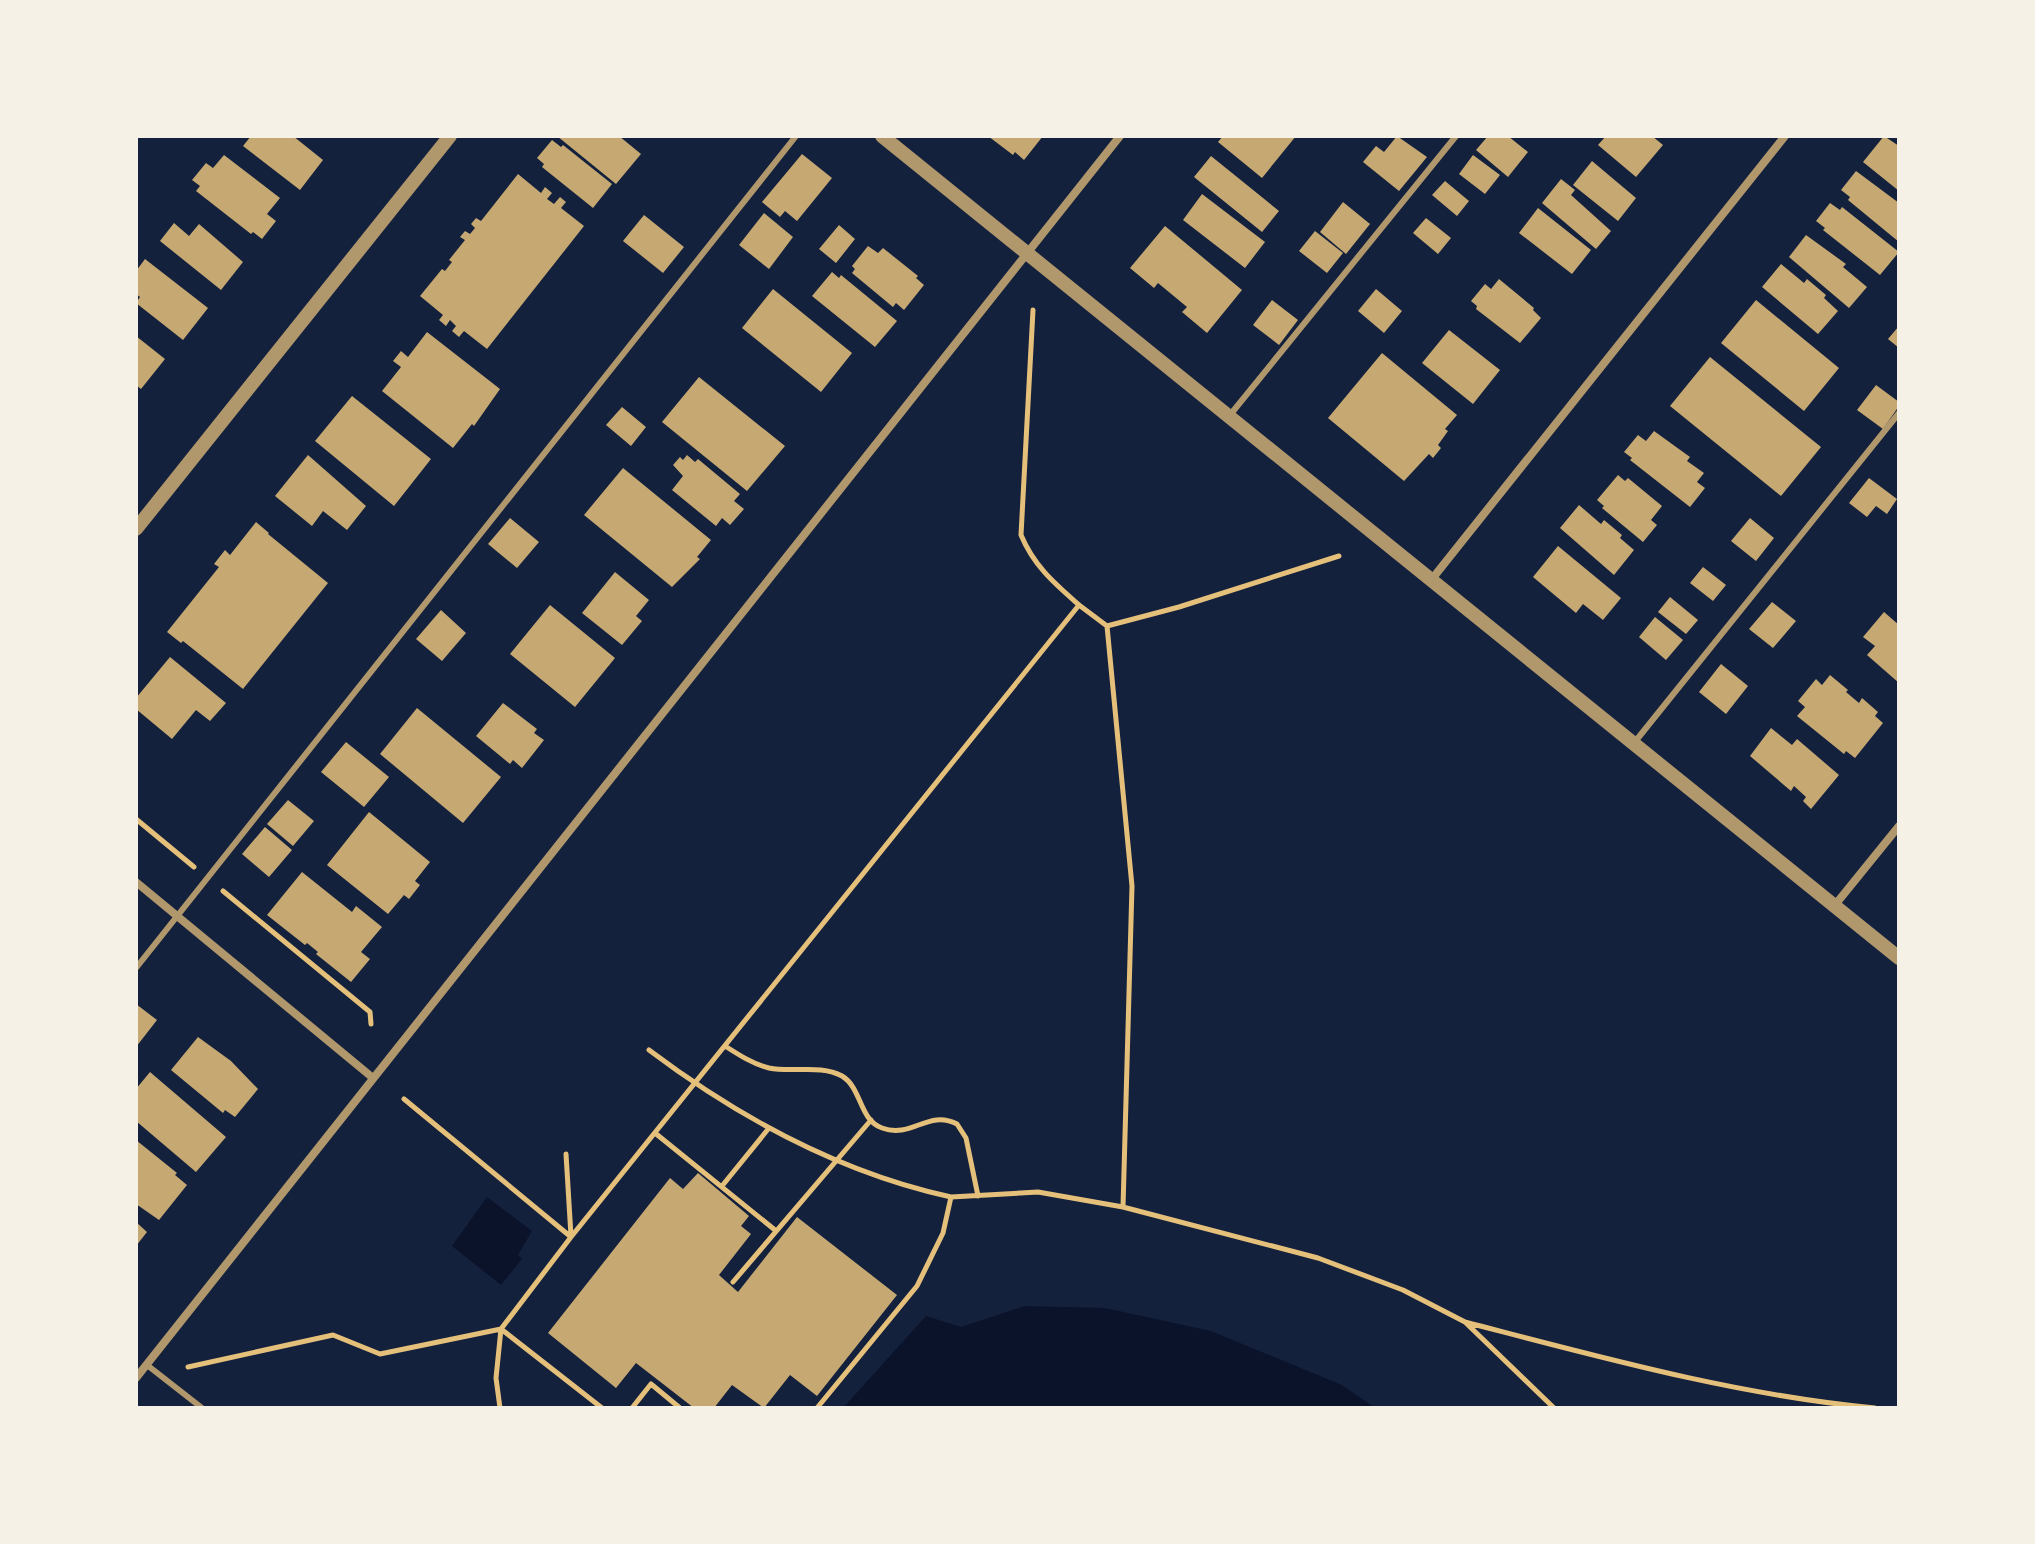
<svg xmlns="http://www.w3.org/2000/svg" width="2035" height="1544" font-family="'Varela Round',sans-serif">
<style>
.water{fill:#0b132b}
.building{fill:#c6a872}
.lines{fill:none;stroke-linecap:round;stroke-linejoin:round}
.path{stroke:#e5c07b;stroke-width:5}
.service{stroke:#b1986c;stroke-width:6}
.minor{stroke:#b1986c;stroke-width:8}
.tertiary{stroke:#b1986c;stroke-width:14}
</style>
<rect width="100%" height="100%" fill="#14213d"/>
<path class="water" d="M487,1197L532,1231L518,1255L522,1259L501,1285L452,1246Z
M1025,1306L1105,1308L1211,1331L1342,1385L1375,1408H843L926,1316L961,1327Z"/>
<path class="building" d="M251,136H293L323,160L300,190L243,146Z
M557,136H619L641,154L616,184Z
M988,136H1043L1024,160L1015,152L1013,155Z
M1223,136H1296L1262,178L1218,142Z
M1397,136L1427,157L1399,191L1363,162L1376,146L1384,152Z
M1488,136H1508L1528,152L1508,177L1476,150Z
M1606,136H1652L1663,145L1636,177L1598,145Z
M1884,136L1899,146V191L1863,162Z
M552,140L561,147L563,145L612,184L593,208L542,167L544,164L537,158Z
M802,154L832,178L797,221L785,211L780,217L762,202Z
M224,155L280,198L267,214L276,221L262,239L253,232L251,234L196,191L200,186L192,180L206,163L213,168Z
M1473,155L1500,175L1485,194L1459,174Z
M1211,156L1279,211L1262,232L1194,177Z
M1592,161L1636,198L1618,221L1573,185Z
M1856,171L1899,203V242L1848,200L1850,197L1841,190Z
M518,174L541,193L545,187L552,193L547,199L554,204L560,197L566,202L561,208L584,226L487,349L464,331L459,337L452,331L456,326L450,320L446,326L439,320L443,315L420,296L442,269L445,271L452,262L449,260L465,240L460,237L465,231L470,234L475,228L471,224L476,218L481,221Z
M1561,179L1575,190L1571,195L1611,231L1596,249L1542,203Z
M1445,181L1469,201L1457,216L1432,195Z
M1202,194L1265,242L1245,268L1183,220Z
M1343,202L1370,224L1346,254L1320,232Z
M1830,203L1840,210L1842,207L1899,252L1880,275L1823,230L1825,228L1816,221Z
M1538,208L1591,250L1572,274L1519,233Z
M764,213L793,237L769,269L739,245Z
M644,215L684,247L663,273L623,241Z
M1426,218L1451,238L1438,254L1413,233Z
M174,223L189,236L199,224L243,262L221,290L160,241Z
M839,225L855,239L836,263L819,249Z
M1165,226L1242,290L1207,333L1182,312L1187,307L1158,283L1154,288L1130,268Z
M1315,231L1343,253L1327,273L1299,251Z
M1806,235L1846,264L1843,267L1867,287L1849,308L1789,257Z
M868,246L878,253L883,248L918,276L916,278L924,285L904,310L896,303L893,307L852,273L855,269L852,266Z
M145,259L208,308L183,340L136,303L140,297L136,294V271Z
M1781,264L1804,283L1807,279L1826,295L1824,298L1838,311L1818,334L1762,287Z
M832,272L839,278L841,275L897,321L875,347L812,296Z
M1499,279L1534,308L1533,310L1541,318L1520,343L1476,309L1477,306L1471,301L1485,284L1491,289Z
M773,289L852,353L821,392L742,328Z
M1376,289L1402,311L1384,333L1358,311Z
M1272,300L1298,320L1279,345L1253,325Z
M1756,300L1839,368L1804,411L1721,343Z
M1899,326V348L1888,339Z
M1449,330L1500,370L1473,404L1422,363Z
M427,332L500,389L474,426L472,424L453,448L382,391L401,367L393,361L401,351L408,357Z
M136,336L165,359L141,389L136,385Z
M1382,353L1457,415L1445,429L1448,431L1438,445L1441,448L1433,458L1429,454L1404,481L1328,418Z
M1710,357L1821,447L1781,496L1670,406Z
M699,377L785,446L747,491L662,422Z
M1876,385L1899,402V406L1883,429L1857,410Z
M352,396L431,459L394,506L315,441Z
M622,407L646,427L631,446L606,425Z
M1654,431L1690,457L1687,461L1704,473L1697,482L1705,488L1690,507L1630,460L1632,458L1624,452L1638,435L1646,441Z
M308,455L366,506L347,530L323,511L312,526L275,496Z
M687,455L695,462L698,459L740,494L734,501L744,509L730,525L722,518L716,526L672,490L683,476L673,465L680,457L683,460Z
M623,468L711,540L697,557L700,559L672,587L584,515Z
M1618,475L1625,481L1628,478L1662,506L1651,520L1657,525L1643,542L1602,508L1604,506L1597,500Z
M1869,478L1897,499L1887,514L1876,506L1867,517L1849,503Z
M1579,505L1601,524L1604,520L1622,535L1620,538L1634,550L1614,575L1560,528Z
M510,518L539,542L517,568L488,544Z
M1750,518L1774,538L1756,561L1731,541Z
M256,522L269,533L268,534L328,583L243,689L183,641L181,643L167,632L219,567L214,564L225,550L230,555Z
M1558,546L1621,598L1603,620L1583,604L1576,613L1533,577Z
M1703,567L1726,585L1713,601L1690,583Z
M615,572L649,600L636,616L642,621L622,645L582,613Z
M1670,597L1698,620L1686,634L1658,612Z
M1772,602L1796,621L1773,648L1749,629Z
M550,605L615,658L575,707L510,654Z
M441,610L466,633L442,661L416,639Z
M1884,612L1899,625V683L1867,655L1875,646L1863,637Z
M1655,617L1683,640L1666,660L1639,637Z
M170,657L226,703L210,721L196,710L172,739L136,709V698Z
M1721,664L1748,686L1726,714L1699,692Z
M1830,675L1848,690L1846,692L1859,703L1862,698L1878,712L1875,716L1883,723L1855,758L1846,751L1844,754L1797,716L1805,707L1798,701L1816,679L1822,685Z
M503,703L537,729L534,733L544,740L522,768L513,760L510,764L476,736Z
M417,708L501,777L463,823L380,754Z
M1771,728L1792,745L1797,739L1839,775L1811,809L1803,801L1806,797L1794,786L1791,791L1750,756Z
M346,742L389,777L364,807L321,772Z
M288,800L314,821L293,846L267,824Z
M369,812L430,862L415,881L420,885L409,899L404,895L388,914L327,865Z
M265,827L292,850L269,877L242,854Z
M302,872L352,912L356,906L382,927L361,952L370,959L351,982L316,954L318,952L307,943L305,945L267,915Z
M136,1004L157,1020L136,1047Z
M198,1037L231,1061L258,1089L235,1117L225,1110L223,1113L171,1070Z
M150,1072L226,1137L196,1172L136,1121V1089Z
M136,1140L177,1173L175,1175L187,1185L159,1220L136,1204Z
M698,1173L749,1216L741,1226L751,1234L719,1275L738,1292L797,1217L897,1295L817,1396L790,1375L764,1408L732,1385L714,1408H694L636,1363L616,1388L548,1333L670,1178L683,1189Z
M136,1222L147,1232L136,1246Z"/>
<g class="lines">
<path class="path" d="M1079,605L1107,626
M136,819L194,867
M223,891L370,1012L371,1024
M725,1046C739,1055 753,1064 769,1068C793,1073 820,1064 842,1076C862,1088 859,1120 882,1128C912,1139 928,1109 957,1124L966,1138L978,1196
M649,1050C738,1117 841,1173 951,1197
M404,1099L571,1237
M655,1133L775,1230
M566,1154L571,1236
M722,1186L769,1128
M1123,1207L1132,886L1107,626L1179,607L1339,556
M733,1282L871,1120
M1465,1322C1600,1357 1736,1395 1875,1408
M188,1367L333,1335L380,1354L501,1329L602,1408
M500,1408L496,1378L501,1329L571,1237L1079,605C1054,583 1034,566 1021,535L1033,310
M632,1408L651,1384L680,1408
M817,1408L917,1286L943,1233L951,1197L1038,1192L1123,1207L1318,1258L1403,1290L1465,1322L1554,1408"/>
<path class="service" d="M1230,415L1456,136
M1634,743L1899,413
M136,968L796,136
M147,1365L202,1408"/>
<path class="minor" d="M1432,579L1785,136
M136,882L373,1078
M1835,905L1899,826
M136,1378L1120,136"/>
<path class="tertiary" d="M882,136L1899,958
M136,529L450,136"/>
</g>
<rect width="2035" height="1544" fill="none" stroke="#f6f1e7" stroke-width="276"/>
</svg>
